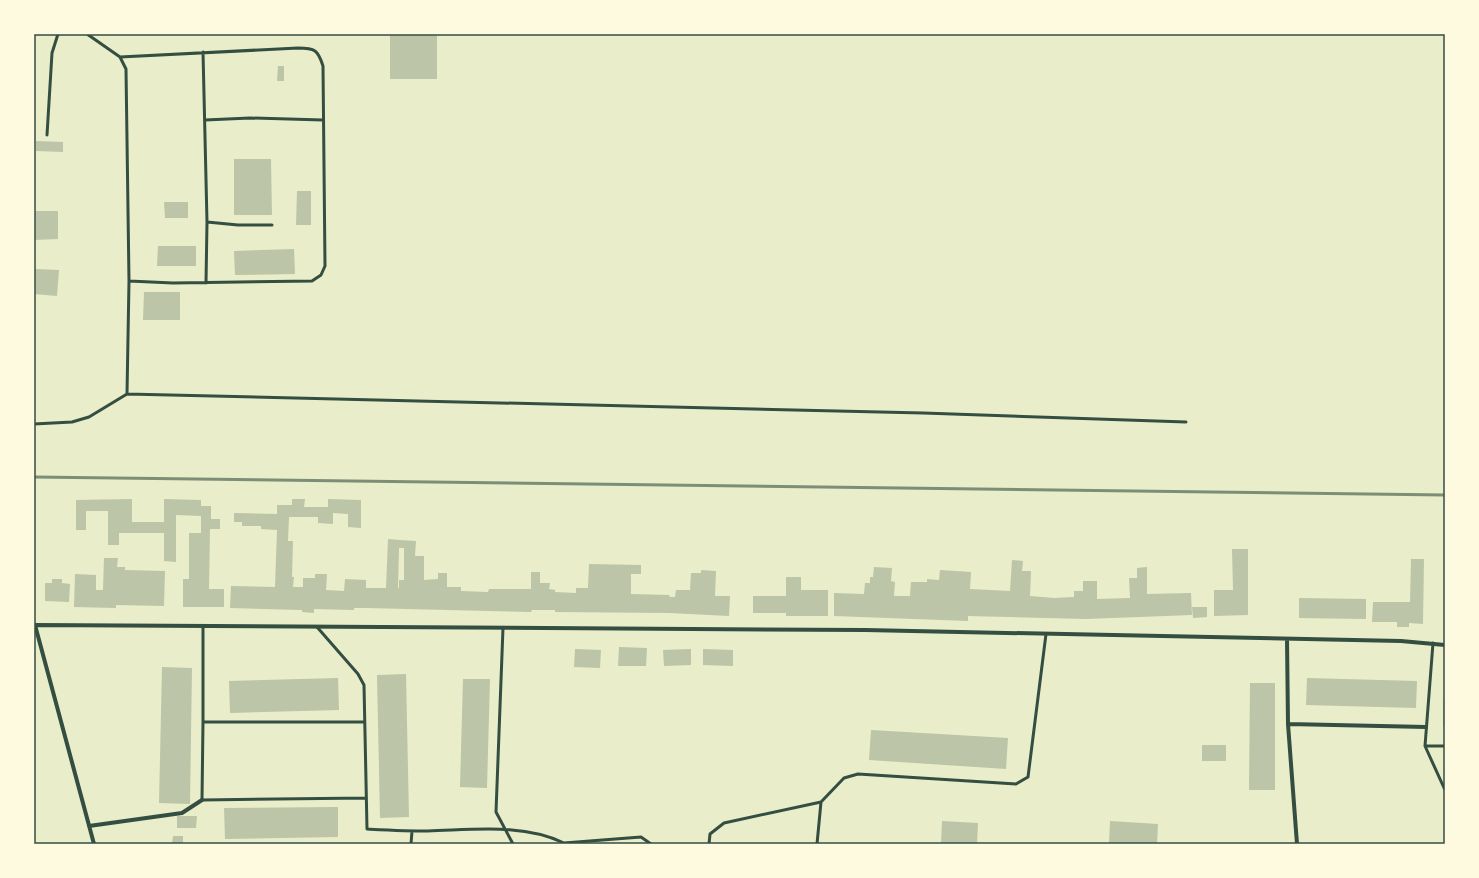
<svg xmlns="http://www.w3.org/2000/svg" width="1479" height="878" font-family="'DM Sans',sans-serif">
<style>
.building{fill:#bcc5a7;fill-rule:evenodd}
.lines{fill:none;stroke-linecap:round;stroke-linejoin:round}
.service{stroke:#344e41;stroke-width:3}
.minor{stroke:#344e41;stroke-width:4}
.rail{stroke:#7c8e77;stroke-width:3}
.neatline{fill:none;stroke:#344e41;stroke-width:1.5}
</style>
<rect width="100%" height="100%" fill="#e9edc9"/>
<path class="building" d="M390,34H437V79H390Z
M278,66H284V81H277Z
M36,141L63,142V152L36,151Z
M234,159H271L272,215H234Z
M297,191H311V225H296Z
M164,202H188V218H165Z
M34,211H58V239L34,240Z
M158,246H196V266H157Z
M294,249L295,274L235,275L234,251Z
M35,269L59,270L57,296L34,294Z
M144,292H180V320H143Z
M132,499V522H164V499L201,500V506H211V519H220V529H210L209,589H224V607H183V579H189V533H201V516L176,515V562L164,561V533H119V545H108V511H86V530H76V500Z
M292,499H305L304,507H328V499L361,500V528L348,527V514L333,513V524L318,523V517H289L288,541H293L292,577H294L293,587H303V578H315V574H327L326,590L344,591L345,579L366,580V588H386L388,539L399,540L416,541L415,556H424V580L438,579V573H447V587H461V591L488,592L489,589H531V572H540V583H550L549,589L555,590V592L576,593V588H588L589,564L641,565V574H631V594L669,595L670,597H675L676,590H690L691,573H701V570L716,571L715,596H730L729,616L669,613L555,612V610H532L531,612L366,608H354V610L314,609V613L302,612V610L230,608L231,586L275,587L277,530L261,529V526H242V522H234V513L277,514V505H292ZM399,548H404V580H399V588H398Z
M1232,549H1248V615L1214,616V590H1233Z
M104,558H118L117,567H125V570L165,571L164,606L116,605V608L74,607L75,574L96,575V590H103Z
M1411,559H1424L1423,624L1409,623V627H1397V622H1372L1373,602H1410Z
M1012,560L1023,561L1022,571H1031L1030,596L1054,598L1074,597V591H1083V581H1097V599L1130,598L1129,578H1137V568L1147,567V594L1191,593L1192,615L1086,619L968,616V621L834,616V593L864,594L865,583H870V577H873L874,567L892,568L891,581L895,582L894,596H910L911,582H927V579L939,580L940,570L971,572L970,589L1010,591Z
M786,577H801V590H828V616H786V613H753V596H786Z
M52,579H62V583L70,584L69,602L45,601V583H52Z
M1299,598L1366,599V619L1299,618Z
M1192,607H1207V617L1193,618Z
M619,647L647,648L646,666H618Z
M575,649L601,650L600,668L574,667Z
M691,649V665L664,666L663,650Z
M703,649L733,650V666L703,665Z
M162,667L192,668L190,804L159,803Z
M406,674L409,817L380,818L377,675Z
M338,678L339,710L230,713L229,681Z
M1307,678L1417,681L1416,708L1306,705Z
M463,679H490L487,788L460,787Z
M1250,683H1275V790H1249Z
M1443,699H1445V726H1443Z
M871,730L1008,738L1006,769L869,760Z
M1202,745H1226V761H1202Z
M338,807V837L225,839L224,808Z
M177,816H197L196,828H177Z
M942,821L978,823L977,844H941Z
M1110,821L1158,824L1157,844H1109Z
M173,836H183V844H172Z"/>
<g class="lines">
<path class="service" d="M203,52L207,222L206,283
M120,57L298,48C315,48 318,50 323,66L325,266L321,275L312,281L173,283L129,281
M205,120L250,118L323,120
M47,135L52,53L58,34
M207,222L238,225H272
M127,394L923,413L1186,422
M34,424L72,422L89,417L127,394L129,281L126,69L120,57L87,34
M317,627L358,674L364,685L367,829C388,830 408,831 428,831C472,830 523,823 564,843L641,837L651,844
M503,628L496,812L513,844
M1433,643L1425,746H1445
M203,722V626
M364,722H203L202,800L366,798
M1425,746L1445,790
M411,844L412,831
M709,844L710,834L724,823L821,802
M817,844L821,802L844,778L858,774L1016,784L1028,777L1046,634"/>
<path class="minor" d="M34,625L865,630L1401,641L1445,645
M35,625L94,844
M1287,639L1288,724L1297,844
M1288,724L1426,727
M89,826L182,813L202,800"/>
<path class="rail" d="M34,477L1445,495"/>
</g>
<rect width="1479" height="878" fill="none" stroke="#fefae0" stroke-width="70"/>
<rect x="35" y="35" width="1409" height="808" class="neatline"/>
</svg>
